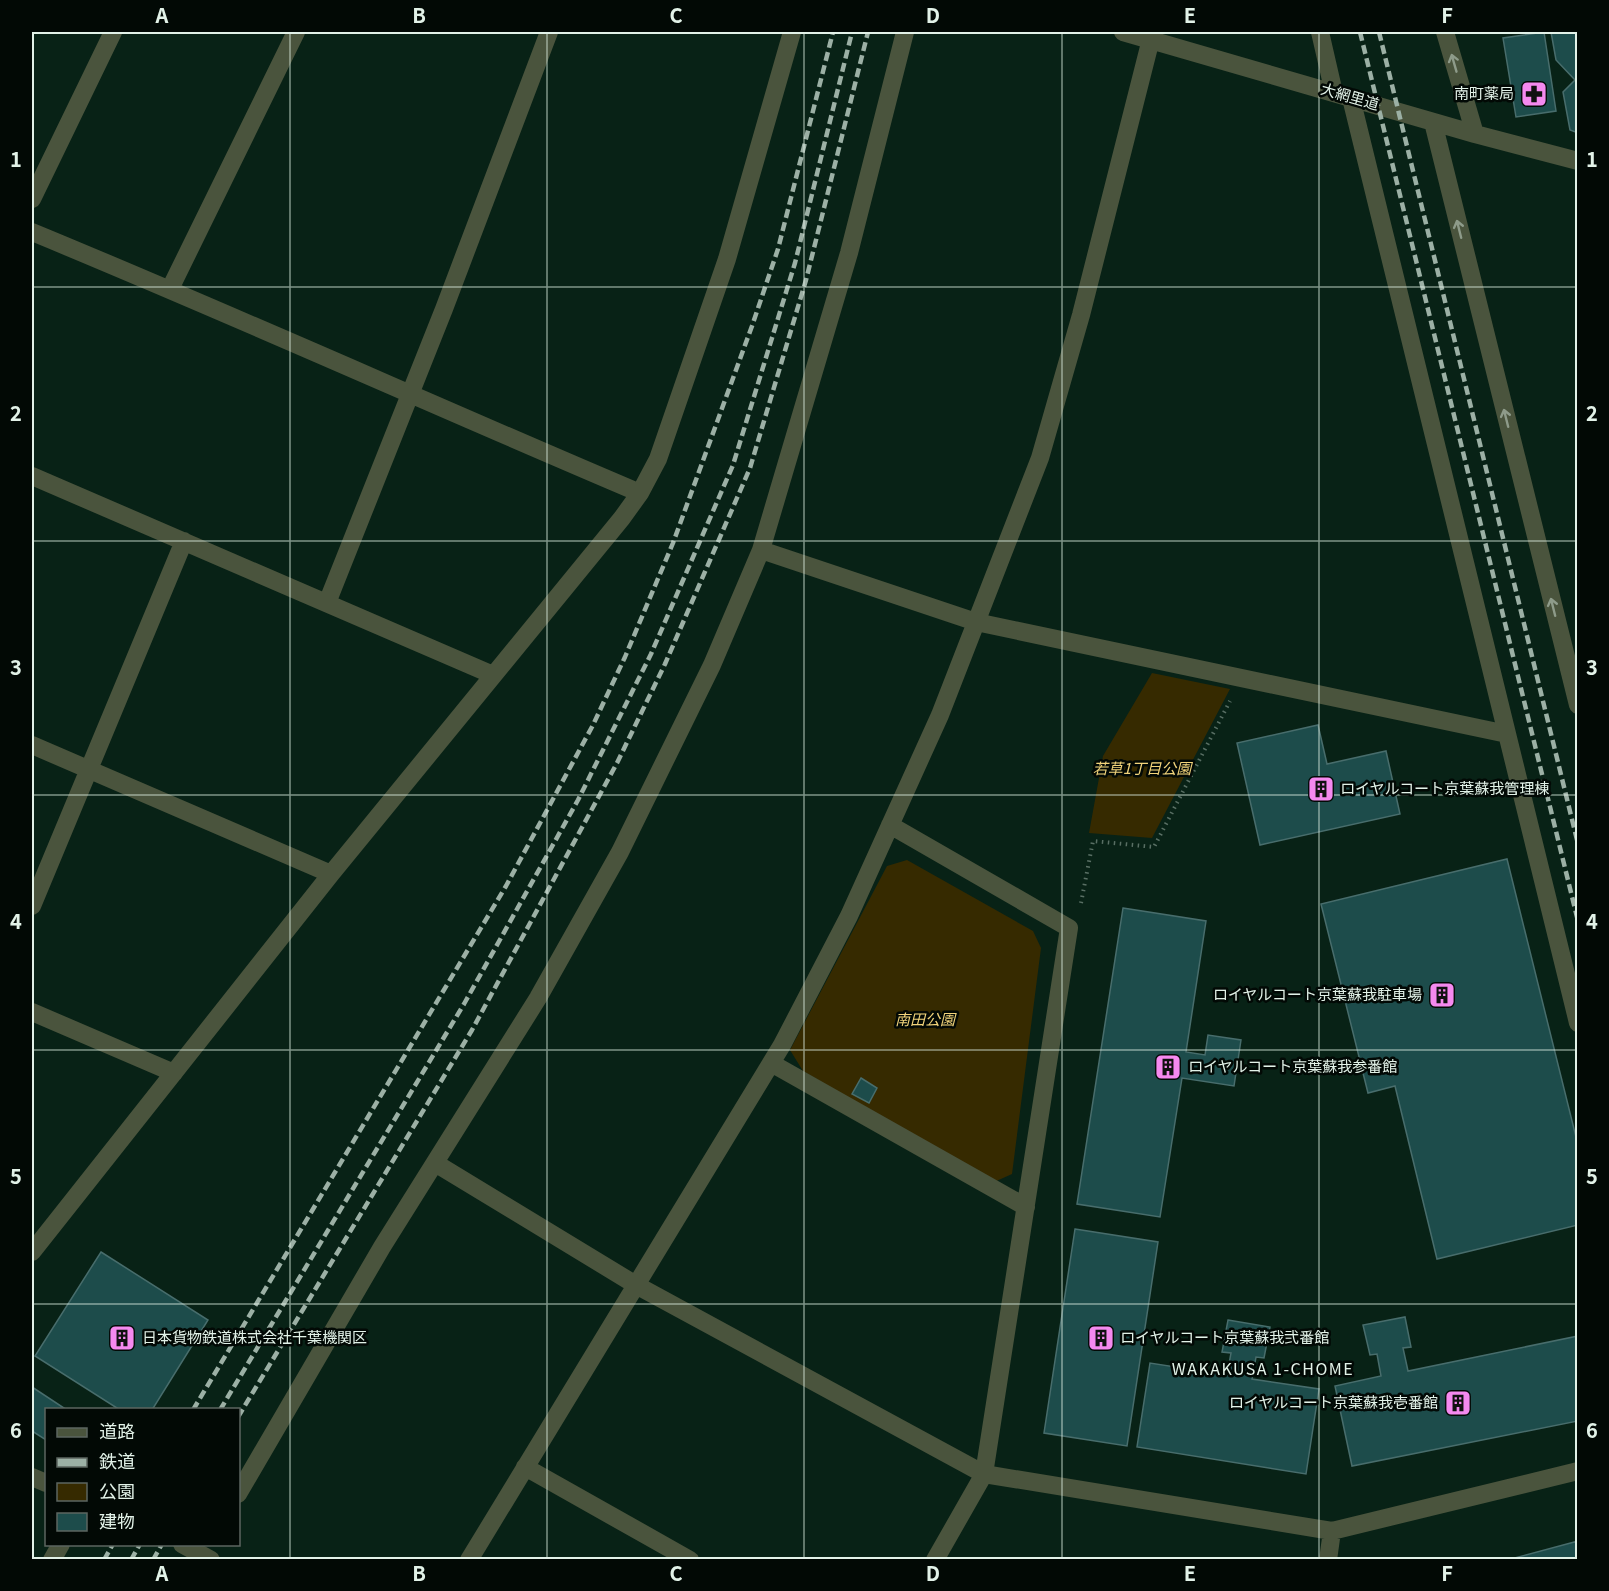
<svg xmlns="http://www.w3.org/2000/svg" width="1609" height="1591" font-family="Georgia,'Noto Sans JP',serif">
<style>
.green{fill:#362a00}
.building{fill:#1d4c4b;stroke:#486d6c;stroke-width:1.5}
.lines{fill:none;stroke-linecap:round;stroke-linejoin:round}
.path{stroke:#596f64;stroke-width:4;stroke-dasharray:1.5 4.5;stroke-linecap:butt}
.minor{stroke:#4a543d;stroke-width:18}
.rail{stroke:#9cb0a5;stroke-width:4.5;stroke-dasharray:9 4.5;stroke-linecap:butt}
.oneway{stroke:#8e9b8a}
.grid{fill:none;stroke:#e2f2e8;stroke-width:1.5;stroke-opacity:0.55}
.labels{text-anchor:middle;stroke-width:5;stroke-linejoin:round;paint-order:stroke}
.poi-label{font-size:15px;fill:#e2f2e8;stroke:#020905;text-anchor:start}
.street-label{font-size:15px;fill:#e2f2e8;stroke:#020905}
.park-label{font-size:15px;font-style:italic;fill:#f2d47b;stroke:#020905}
.neighbourhood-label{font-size:16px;letter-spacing:1.5px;fill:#e2f2e8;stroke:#020905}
.neatline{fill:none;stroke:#e2f2e8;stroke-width:2}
.grid-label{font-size:20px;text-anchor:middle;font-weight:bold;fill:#e2f2e8}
</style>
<rect width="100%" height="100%" fill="#082216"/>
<path class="green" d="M1152,673L1230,689L1152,838L1089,833L1103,756Z
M907,860L1033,931L1041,948L1012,1174L992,1183L803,1071L790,1050L887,866Z"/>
<path class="building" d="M1544,32L1556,111L1516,117L1503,38Z
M1551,32H1578V133L1570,130L1563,92L1575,80L1556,60Z
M1318,725L1327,764L1386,751L1400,814L1260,845L1237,743Z
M1507,859L1578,1145V1225L1437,1259L1395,1086L1368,1093L1321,904Z
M1123,908L1206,921L1186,1052L1205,1055L1208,1035L1241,1040L1234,1086L1182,1078L1160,1217L1077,1204Z
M861,1078L877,1088L869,1103L852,1094Z
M1075,1229L1158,1242L1127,1446L1044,1433Z
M101,1252L208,1320L152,1410H120L35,1356Z
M1405,1317L1411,1347L1403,1348L1408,1371L1578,1336V1421L1352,1466L1335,1386L1381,1376L1377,1354L1370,1355L1363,1325Z
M1228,1320L1270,1327L1264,1358L1256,1357L1252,1379L1319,1389L1306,1474L1137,1447L1150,1363L1227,1375L1231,1353L1222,1352Z
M32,1387L67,1410H46V1440L32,1431Z
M1578,1541V1560H1507Z"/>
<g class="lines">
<path class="path" d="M1081,903L1093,841L1154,847L1230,701"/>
<path class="minor" d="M1123,32L1475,134L1578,161
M1320,32L1334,93
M1445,32L1475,134
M1351,98L1578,1023
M1433,122L1578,705
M32,199L113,32
M32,232C236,316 437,407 640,493
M170,289L296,32
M32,476L493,675
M761,550L976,622L1507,734
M327,603L444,309L549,32
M32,745L331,874
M890,825L1069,928L984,1474L935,1560
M32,906L184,541
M32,1012L174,1073
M771,1063L1026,1207
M435,1163L636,1285L984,1474L1332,1531L1578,1471
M32,1252L331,874L622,518L640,493L658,459L727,259L792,32
M525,1467L690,1560
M32,1477L46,1483
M238,1494L382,1247L538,998L620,852L712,665L761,550L849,253L905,32
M182,1544L211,1560
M52,1560L61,1544
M469,1560L782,1045L849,916L940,715L1040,458L1081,315L1151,39
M1328,1560L1332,1531"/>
<path class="rail" d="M1360,32L1578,921
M1379,32L1578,844
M193,1410L506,886L593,725L625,657L673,543L752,326L778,249L833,32
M220,1410L464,1004L578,800L651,654L733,465L795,263L852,32
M238,1417L472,1030L617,763L665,664L750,468L806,280L868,32
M104,1560L113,1544
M131,1560L140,1544
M153,1560L162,1544"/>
</g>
<defs><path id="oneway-shaft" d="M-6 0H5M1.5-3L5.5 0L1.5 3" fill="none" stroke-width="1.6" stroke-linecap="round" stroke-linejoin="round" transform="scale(1.5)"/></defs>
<g class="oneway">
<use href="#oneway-shaft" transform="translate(1454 63) rotate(-106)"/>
<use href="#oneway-shaft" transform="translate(1459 229) rotate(-104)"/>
<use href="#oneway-shaft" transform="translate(1506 418) rotate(-104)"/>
<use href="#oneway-shaft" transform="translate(1553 607) rotate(-104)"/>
</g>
<path class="grid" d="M290,32V1560M547,32V1560M804,32V1560M1062,32V1560M1319,32V1560M32,287H1578M32,541H1578M32,795H1578M32,1050H1578M32,1304H1578"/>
<defs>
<symbol id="pharmacy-square" viewBox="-11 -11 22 22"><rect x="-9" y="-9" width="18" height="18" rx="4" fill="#f589ef" stroke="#020905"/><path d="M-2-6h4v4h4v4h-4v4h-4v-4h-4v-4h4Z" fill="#111"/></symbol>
<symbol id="building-square" viewBox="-11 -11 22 22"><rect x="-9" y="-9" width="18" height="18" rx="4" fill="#f589ef" stroke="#020905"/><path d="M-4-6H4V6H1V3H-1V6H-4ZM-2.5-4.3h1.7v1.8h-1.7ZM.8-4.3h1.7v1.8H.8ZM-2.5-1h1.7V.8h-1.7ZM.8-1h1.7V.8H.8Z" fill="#111"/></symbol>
</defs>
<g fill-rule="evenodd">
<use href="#pharmacy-square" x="1519" y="79" width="30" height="30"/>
<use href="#building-square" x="1306" y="774" width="30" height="30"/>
<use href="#building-square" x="1427" y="980" width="30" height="30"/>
<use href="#building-square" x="1153" y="1052" width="30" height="30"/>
<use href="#building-square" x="107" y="1323" width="30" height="30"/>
<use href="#building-square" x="1086" y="1323" width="30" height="30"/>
<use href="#building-square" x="1443" y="1388" width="30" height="30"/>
</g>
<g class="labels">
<g class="poi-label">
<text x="1514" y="99" text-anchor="end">南町薬局</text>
<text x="1340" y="794">ロイヤルコート京葉蘇我管理棟</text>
<text x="1422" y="1000" text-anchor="end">ロイヤルコート京葉蘇我駐車場</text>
<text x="1188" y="1072">ロイヤルコート京葉蘇我参番館</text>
<text x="142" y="1343">日本貨物鉄道株式会社千葉機関区</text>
<text x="1120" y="1343">ロイヤルコート京葉蘇我弐番館</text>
<text x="1438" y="1408" text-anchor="end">ロイヤルコート京葉蘇我壱番館</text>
</g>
<g class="street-label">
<text transform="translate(1350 97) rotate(16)" y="5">大網里道</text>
</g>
<g class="park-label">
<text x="1142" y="774">若草1丁目公園</text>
<text x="925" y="1025">南田公園</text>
</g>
<g class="neighbourhood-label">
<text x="1263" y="1375">WAKAKUSA 1-CHOME</text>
</g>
</g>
<rect width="1609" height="1591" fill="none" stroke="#020905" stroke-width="66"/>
<rect x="45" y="1408" width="195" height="138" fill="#020905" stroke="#5c6660" stroke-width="1.5"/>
<rect x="57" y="1428" width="30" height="9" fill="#4a543d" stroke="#5c6660" stroke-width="1.5"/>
<text x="99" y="1438" font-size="18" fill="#e2f2e8">道路</text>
<rect x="57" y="1458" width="30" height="9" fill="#9cb0a5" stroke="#5c6660" stroke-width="1.5"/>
<text x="99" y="1468" font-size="18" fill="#e2f2e8">鉄道</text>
<rect x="57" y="1483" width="30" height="18" fill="#362a00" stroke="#5c6660" stroke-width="1.5"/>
<text x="99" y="1498" font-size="18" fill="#e2f2e8">公園</text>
<rect x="57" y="1513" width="30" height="18" fill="#1d4c4b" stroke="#5c6660" stroke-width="1.5"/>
<text x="99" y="1528" font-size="18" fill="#e2f2e8">建物</text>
<rect x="33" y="33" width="1543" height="1525" class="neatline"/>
<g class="grid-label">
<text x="162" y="23">A</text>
<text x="419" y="23">B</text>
<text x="676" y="23">C</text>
<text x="933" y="23">D</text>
<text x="1190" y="23">E</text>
<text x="1447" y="23">F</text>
<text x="16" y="167">1</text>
<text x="1592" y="167">1</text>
<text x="16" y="421">2</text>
<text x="1592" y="421">2</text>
<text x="16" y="675">3</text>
<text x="1592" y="675">3</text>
<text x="16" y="929">4</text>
<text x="1592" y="929">4</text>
<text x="16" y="1184">5</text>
<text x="1592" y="1184">5</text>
<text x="16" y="1438">6</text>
<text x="1592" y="1438">6</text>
<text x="162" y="1581">A</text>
<text x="419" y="1581">B</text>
<text x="676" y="1581">C</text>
<text x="933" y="1581">D</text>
<text x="1190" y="1581">E</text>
<text x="1447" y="1581">F</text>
</g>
</svg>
